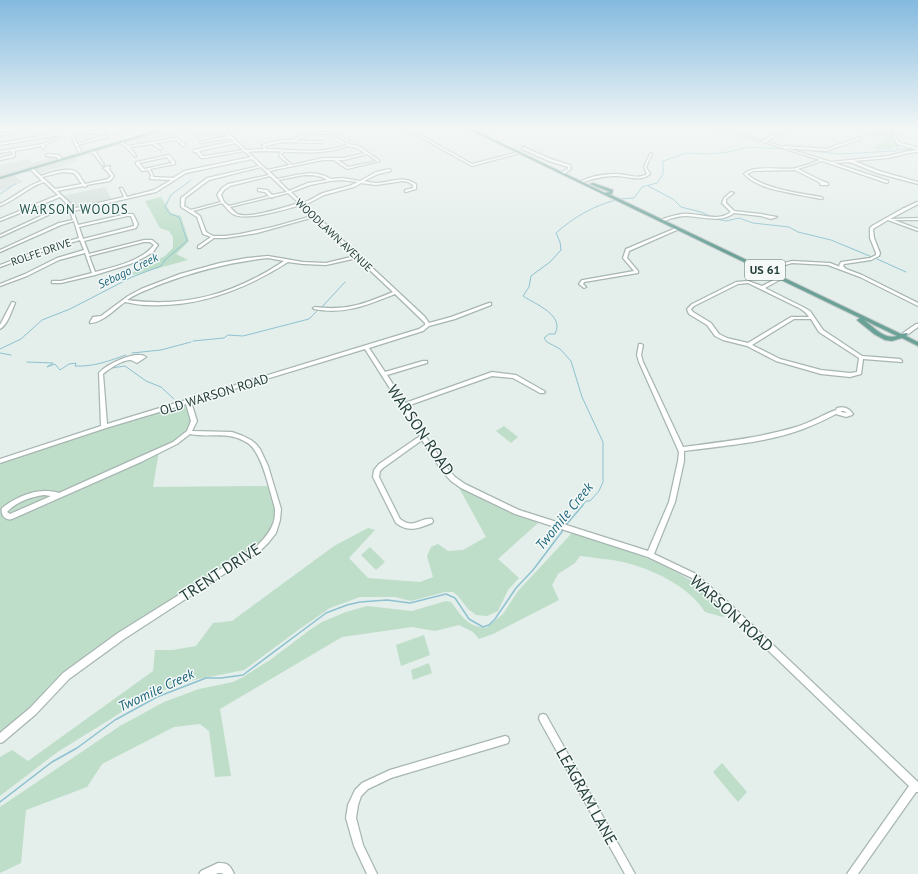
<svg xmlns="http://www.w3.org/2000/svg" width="918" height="874" font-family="'PT Sans',sans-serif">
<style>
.built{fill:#d3ded9}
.green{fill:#bedec9}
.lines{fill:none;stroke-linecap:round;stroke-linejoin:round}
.stream-far1{stroke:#8ec2d1;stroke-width:1}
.stream{stroke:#8ec2d1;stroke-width:1.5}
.minor-casing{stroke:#a7b6b2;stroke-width:2.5}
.major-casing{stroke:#c2c9c8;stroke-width:2}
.minor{fill:#fff;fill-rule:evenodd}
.major{fill:#6aa298;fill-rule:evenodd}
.labels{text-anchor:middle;stroke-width:3;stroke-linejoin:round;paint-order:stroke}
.far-street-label{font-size:11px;fill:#243f3a;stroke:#f5faf8}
.shield{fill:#f5faf8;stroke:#637773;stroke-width:1}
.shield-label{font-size:12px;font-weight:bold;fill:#243f3a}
.far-water-label{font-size:12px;font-style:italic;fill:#1e657b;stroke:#f5faf8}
.far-quarter-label{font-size:13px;letter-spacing:1px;fill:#1f5249;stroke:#f5faf8}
.street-label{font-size:13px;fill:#243f3a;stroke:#f5faf8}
.water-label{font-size:14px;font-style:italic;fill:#1e657b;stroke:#f5faf8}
.near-street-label{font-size:16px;fill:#243f3a;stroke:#f5faf8}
</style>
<rect width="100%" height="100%" fill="#e4eeea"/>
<path class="built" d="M176,128H217L224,134L197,139L193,135L190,136L185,131H182L169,134L170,136L149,140L151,143L140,145L135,139L157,132Z
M55,156H57L59,160L0,177V165L29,159L32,163Z
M75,157L78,161L38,174L35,170Z
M14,175L23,182L0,191V179Z
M105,187L112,201L74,209L70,203L62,196Z"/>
<path class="green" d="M867,128H897L894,137L895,141L906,146L895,147L894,149C887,151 878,151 872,147L885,141L879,138L859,132Z
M161,197L171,213L181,216L189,241L176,254L188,260L133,275V272L165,256L173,248V237L169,231L160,228L145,201Z
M183,404L187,405C188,410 191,416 191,421C191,435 169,445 159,451L153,487L270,486L277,517L263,544L120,635L0,737V462Z
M504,426L518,437L511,443L496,431Z
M458,486L519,515L538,523L498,559L519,578L508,590L498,611L487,616L476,615L468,609L458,596L453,592H445L411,601L395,597H360L330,608L301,628L244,670L194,680L161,691L125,710L56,753L0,796V757L12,750L28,761L153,671L155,650H173L196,646L213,623L232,621L334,546L368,528L375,530L349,558L368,578L420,582L433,577L427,556L431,547L438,544L448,551L463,550L486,537Z
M572,533C613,546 657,558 693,582C707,591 718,603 730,614L723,617L705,612C689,586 652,569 623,562C609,559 594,558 580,556L575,563L558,574L552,585L559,600L493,634L479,639L473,632L459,625L435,631L412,627L342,637L220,709L231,776L215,777L209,731L200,724L174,727L102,764L87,787L26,810L21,863L0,873V807L120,726L164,702L199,689L233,682L243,677L270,660L311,629L322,622L346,612L367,606L412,611L446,601L451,602C462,616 466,626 486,628L503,614L518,591Z
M370,547L385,562L376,570L361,555Z
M424,635L430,655L401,666L396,645Z
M429,663L432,673L413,680L411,670Z
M722,763L747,792L738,802L713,772Z"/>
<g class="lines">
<path class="stream-far1" d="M897,149L918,150
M648,186L673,199L681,207L701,212L712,217
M0,194L15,184
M619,199L634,198L642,187L657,183L663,174V161L686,153L708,154L728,152L749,147L804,150L839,154L895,151L898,150L895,143L889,136L893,133L895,128
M716,219L726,221L739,218L753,223L789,227L798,232L831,240L872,257
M877,259L906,272
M321,308L345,282
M193,341L224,338L228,335L243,336L309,319L318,310
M0,349L21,339L42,320L70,309L132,277L161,266L165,260L187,241L179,217L170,214L165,207L171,195L191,180
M0,353L11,355
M132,353L161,350L191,342
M27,362L53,363L47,367L55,364L60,370L69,364L76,363L75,366C93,367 109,361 126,355
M112,368L125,366L146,381L161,387L174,399
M582,506L586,501H590L599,491L603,482V442L582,397L571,361L560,349L547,342L544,338L549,334H555C565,315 535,304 523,296L529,287L531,276L550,262L561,250L560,242L556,233C574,217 593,206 616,200"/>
<path class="stream" d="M566,525L583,505
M0,802L52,762L77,748L115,720L157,697L206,678H221L243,675L326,613L347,605L360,602L387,600L410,603L446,594L455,598L469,619L483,627L489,625L495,619L516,588L533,570L564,529"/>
<defs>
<path id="minor" d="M26,128H33L0,136V134Z
M56,128H58L61,136L45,145L44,149L42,148V146L14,151L15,154L14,157L0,160V158L12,155L13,154L11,151L0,153V151L43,144L59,136L58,135L0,145V143L58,133Z
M82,128H94L85,130L86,131L98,132L115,128H121L98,134L84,133Z
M129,128H134L116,134L115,133Z
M142,128H145L148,135H146Z
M220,128H223L245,149L247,150L264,149L262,146L264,144C270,143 277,141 283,140C286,140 289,141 292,140C296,139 300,136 304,135C319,130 336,131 349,141L348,144L359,146L380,161L347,169L334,160H323L269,171L277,179L296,175L311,173L318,174L325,176L331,179L342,178L360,181L376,172L390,169L391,171L378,174L364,181C368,182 373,183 377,183C393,182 402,175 416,184V189L406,192H405V190L413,188V185L408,182L403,181L376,185L361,183L354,187L324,195L309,203L304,204L425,317L429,323L451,317L489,303H491V305L455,319L429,326L423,331L369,348L385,372L423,361H427V363L387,375L405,403L492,372L516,375L544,391L545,392L544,393H540L513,378L492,376L407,406L425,434L426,435V437L446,467L455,477L465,484L519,510L648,551L669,502L678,461L679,452L639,362L637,355L639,344H641L643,345L641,355L643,362L683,447C721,442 759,438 796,427C810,423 822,415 836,410L837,408C844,406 849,408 853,414L852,415L846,417L836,414C825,420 814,425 803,429C765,443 724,446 684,451V461L675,502L654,554L696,574L732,606L918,782V792H916L858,874H847L849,871L909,786L726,610L692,578L648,557L515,514L461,488L451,481L442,471L422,440L383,468L380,471L379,477L400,519C414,530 420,517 432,519L433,521L432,523C419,528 409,533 396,523L373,477L374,470L379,464L420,436L365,349L191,402L197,421L192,431L232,432L243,436L251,440L256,444L260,449L268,466L281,509L280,520L276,533L269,542L261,550L124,639L69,679L36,714L3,742L0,743V733L30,708L63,673L118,633L257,546C264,539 271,531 274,521C275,517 275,513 275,509C274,504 272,499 271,494C267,480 263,463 255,451C252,446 249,443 244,441C226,431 209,438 190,434L177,444L141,462L12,519C6,521 0,515 2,508C18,496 38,487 59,493L137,458L173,442L187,431L191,421L186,404L106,428L0,463V459L101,426L99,373C107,364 136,350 146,357L137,363C135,362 133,361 131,360C123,359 109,369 103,374L107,424L419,329L425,325V323L421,319L395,294C367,305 344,315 314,309L313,308L315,307C347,311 364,304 393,292L357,258L326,265L303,264L288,262C246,289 198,308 146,305C139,305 132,303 125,302C115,309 102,323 90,323V322L93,317L101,316L128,296L141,289L180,274L220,263L247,258L268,256L303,262L326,263L355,256L314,217L257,233L225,238H214L200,248H198V246L211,237L203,234L197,217L181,207V198L207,178L259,166L252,159L186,173L156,192L73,211L78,225L127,214H133L138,224L136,228L84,241L89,254L144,240H152L158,245L153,252L143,258L130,264L95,275L61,283H52V281H61L92,273L85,253L59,260L27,276L0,286V284L25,274L57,258L84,250L80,240L52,248L0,267V265L50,246L79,238L74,221L61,225L0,252V250L59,223L73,220L68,206L0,237V235L67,204L60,197L0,221V219L58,195L44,182C28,187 16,200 0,206V204C15,197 27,185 42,181L31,170V168H33L41,176C49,173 67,167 75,171C79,173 82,180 85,184L108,179L111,176L106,170L103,168L110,166L109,169L114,176L110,181L86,185L87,186L85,187L83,186L57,191L70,203L72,209L124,197L120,188H122L127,197L154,190L171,180L150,179L151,175L148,170L142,171L136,164V162L169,155L175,162V164L150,169L153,175V177L173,178L184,171L251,157L244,151L205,158H201L196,152H193L194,150L234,141L230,138L201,143L200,142L228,136ZM313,134C326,133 336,134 347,142L346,145C319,155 294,149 266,149L264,146L284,142L323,143L322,141H295L306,136ZM235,143L243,150L205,156H203L199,151ZM347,146L357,148L365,153L344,158H323L292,165L282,156L281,154L284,152L283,151L279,154L280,157L290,165L267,170L248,152C282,148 314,159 347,146ZM367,154L377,161L348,167L338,160H344ZM167,157L172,163L144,169L139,163ZM261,167L269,175L228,184L222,188L217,195L221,202L191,210L184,206L185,198L209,180ZM62,172L74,173L82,184L55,189L42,177ZM304,175C312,175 320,175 327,180L308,183L289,191L278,180ZM270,176L287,192L272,195L267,190L259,189H258V191L265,192L269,196L229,206L224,202L221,195L224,190L230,186ZM342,180L358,182C347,188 335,189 323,193C316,196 310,201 302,203L291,192L310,185L330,181ZM288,193L299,203C285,207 250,219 237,214C235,212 232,210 230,207L271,197L272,198L273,197ZM222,203C226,207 229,212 233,214C246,222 286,209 301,205L312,216L273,227L240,234L225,236H213L206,232L200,216L193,211ZM127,216H131L134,224V226L83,239L79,227ZM144,242H150L154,245C142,261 114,267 95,272L89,256ZM268,258L284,261C234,294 187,308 127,300C137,293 149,289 161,284C196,271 231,262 268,258ZM841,411H844L847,413L841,412ZM44,495L51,496L10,514L7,512C16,502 30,497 44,495Z
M404,128H408L472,164L519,152L520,153L472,166Z
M484,128H487L485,130L488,131V133L478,134V132H485L483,130Z
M719,128H724L763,141L784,128H788L766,142L784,147L785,146L826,149L861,137V139L826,151L786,148L831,162L888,156L909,151L918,150V152L909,153L888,158L854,161L879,171L918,182V184L877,173L850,162L834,163L888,181V182L887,183L822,161L798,169L822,181L828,183V185H821L819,182L795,170L753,171L747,174C763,189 800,193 821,197L823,198L822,199C815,198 807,196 800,195C781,191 757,188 744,174C752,164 783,171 796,168C804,166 812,163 820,160Z
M897,128H899L896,137L899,142L918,148V150L897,144L894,137Z
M180,130L181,132L168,135L167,134Z
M104,135H106L107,137L78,145L82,154L81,155L80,154L75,145L72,137L74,136L77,144Z
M177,138L185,144V146H183L176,140L155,143L162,148L161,150L152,144L130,147L136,156L135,157L127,148L119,142L121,141L128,146Z
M523,147L551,159L570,165L571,169L564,174H562V172L568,169V167L549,161L522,149Z
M90,150L96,152L104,165H102L94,154L90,152Z
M651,153L652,154L646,167L650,174C640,183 627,175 614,176C603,176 593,179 583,182L582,181C591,176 605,174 616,174C627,174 638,180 647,174L644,167L650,154Z
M47,154L59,155L62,160L60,161L57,157L46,156Z
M731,192L734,193L726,199V203L734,211L761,214L777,217L771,219L761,216L734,213C720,224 701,216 685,216C678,216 670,219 663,221L661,220C667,217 676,215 682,214C698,212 717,223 731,212L722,203L724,198Z
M917,202H918V204L890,219L918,218V220H894L918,229V231L888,220L873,229L874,238L880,253L879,256L871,260L844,264L843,266L846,269L862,275L918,303V306L860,277L828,265L792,263L778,267L769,271L766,270L776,265L792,261L830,263L840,267L839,266L841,262L870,258L876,255V253L870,238V228L872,226L902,209Z
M676,228L679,229L629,251L627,258L638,271V273L584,282L583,284L586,287L584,288L579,284L582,280H583L634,271L623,258L626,249Z
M780,277L783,278L765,288L803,307L810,311L823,330L862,356L900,359L902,361V362L863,359L861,374L850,377L821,374L776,361L747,346L723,340L715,336L707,325L689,314L687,309L692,304L736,282L748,281L762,286ZM748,283L801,309L806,313L809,317H791L748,343L727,338L719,334L711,323L693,312L691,309L694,306L738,284ZM794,319H811L819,332L859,358L857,372L850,373L821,370L780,359L752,345Z
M12,302H13L15,303C11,312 8,324 0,329V325Z
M916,324H918V327L907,335H903V333Z
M543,714L546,715L635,874H625L540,721L539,718L540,715Z
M505,736L508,737L509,740L508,743L505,744L391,778L368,789L361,796L358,805L356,818L363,845L377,874H367L354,846L346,818L348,805L355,790L362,783L390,770Z
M218,863C228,863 230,865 234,874H223L222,873H218L216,874H199L201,871Z"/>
<path id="major" d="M165,128H171L0,179V177Z
M466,128H470L605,193L610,192L590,184L593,183L613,190L612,194H609L901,334L907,333L908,334L906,336L918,342V346L902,338L892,341L885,340L874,334L858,321L857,320L860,318ZM864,320L897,336C884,340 874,327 864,320Z"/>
</defs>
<use href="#minor" class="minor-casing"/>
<use href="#major" class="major-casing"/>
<use href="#minor" class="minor"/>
<use href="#major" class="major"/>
</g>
<linearGradient id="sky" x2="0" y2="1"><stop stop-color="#84badf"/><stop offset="0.51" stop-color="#f3f7f6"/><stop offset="1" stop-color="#f3f7f6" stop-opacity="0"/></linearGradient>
<rect width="918" height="251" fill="url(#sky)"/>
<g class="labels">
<g class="far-street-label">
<text transform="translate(334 235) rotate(43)" y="4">WOODLAWN AVENUE</text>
<text transform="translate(41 252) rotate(-19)" y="4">ROLFE DRIVE</text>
</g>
<rect class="shield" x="745" y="260" width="40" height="20" rx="3"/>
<g class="shield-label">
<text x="765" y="274">US 61</text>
</g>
<g class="far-water-label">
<text transform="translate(128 271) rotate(-26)" y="4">Sebago Creek</text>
</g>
<g class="far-quarter-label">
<text x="74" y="214">WARSON WOODS</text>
</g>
<g class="street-label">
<text transform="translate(214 394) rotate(-17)" y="5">OLD WARSON ROAD</text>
</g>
<g class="water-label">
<text transform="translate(564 516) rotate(-51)" y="5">Twomile Creek</text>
<text transform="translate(156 690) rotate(-25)" y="5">Twomile Creek</text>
</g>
<g class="near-street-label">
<text transform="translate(421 430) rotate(56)" y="6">WARSON ROAD</text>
<text transform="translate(220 572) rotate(-33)" y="6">TRENT DRIVE</text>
<text transform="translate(732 613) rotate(42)" y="6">WARSON ROAD</text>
<text transform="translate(587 796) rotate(61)" y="6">LEAGRAM LANE</text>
</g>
</g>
</svg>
